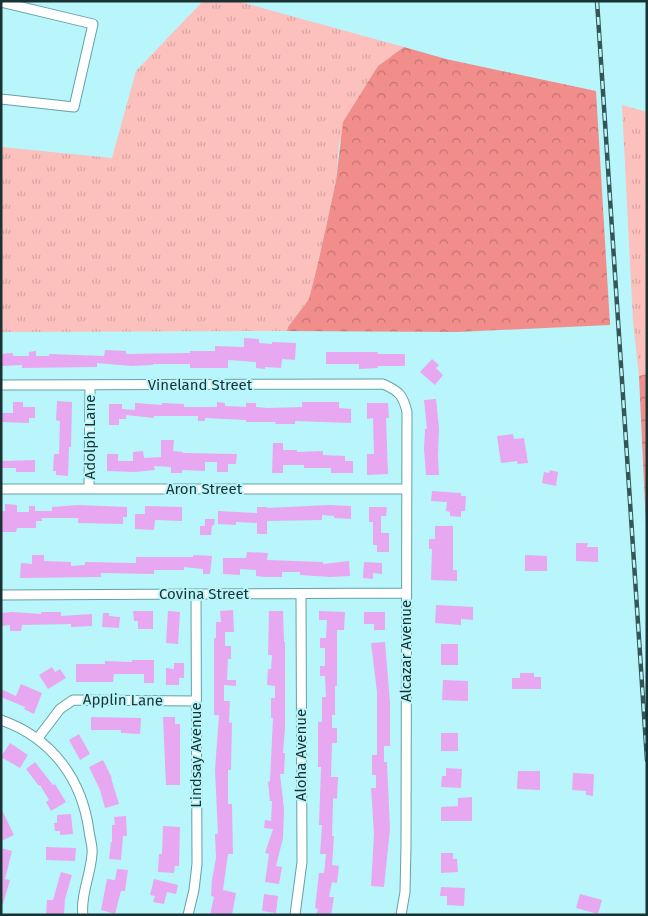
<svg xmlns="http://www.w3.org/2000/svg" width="648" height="916" font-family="'Fira Sans',sans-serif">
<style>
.grass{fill:url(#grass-tufts)}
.forest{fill:url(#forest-crowns)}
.building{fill:#e8a8f1}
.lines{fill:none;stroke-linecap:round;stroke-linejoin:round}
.minor-casing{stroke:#65a1a5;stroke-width:11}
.minor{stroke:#fff;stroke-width:9}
.rail-casing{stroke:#355557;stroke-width:4.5}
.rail{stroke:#b8f6fb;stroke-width:2.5;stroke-dasharray:8;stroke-linecap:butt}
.labels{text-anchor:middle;stroke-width:4;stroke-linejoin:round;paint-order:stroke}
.street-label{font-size:15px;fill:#193234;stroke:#b8f6fb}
</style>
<defs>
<pattern id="grass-tufts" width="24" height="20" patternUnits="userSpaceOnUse" patternTransform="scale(1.25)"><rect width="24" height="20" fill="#fcc0bd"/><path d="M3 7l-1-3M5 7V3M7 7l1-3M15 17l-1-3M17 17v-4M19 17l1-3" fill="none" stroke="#d7a5a3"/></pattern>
<pattern id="forest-crowns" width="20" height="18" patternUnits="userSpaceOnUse" patternTransform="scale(1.25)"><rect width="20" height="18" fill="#f18d8b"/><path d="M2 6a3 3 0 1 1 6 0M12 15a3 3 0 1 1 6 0" fill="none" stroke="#c27472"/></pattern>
</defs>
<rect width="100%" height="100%" fill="#b8f6fb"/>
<path class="grass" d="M203,1H237L404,47L378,66L339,143L336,181L319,259L309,299L288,327L287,331L1,332V147L112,158L136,71Z
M622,105L647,112V374L639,376L633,322Z"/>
<path class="forest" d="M404,47L446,59L596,91L610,325L457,332L287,331L288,327L309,299L319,259L336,181L343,122L378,66Z
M647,374V548L639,376Z"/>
<path class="building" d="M244,338L259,339V343L272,344V342L296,343L295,360L282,359L281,368L265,367V369L256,368V362L228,360V368H190V364H153V365L132,366L97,363V367L22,368V365L1,366V354L13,353V356H29V352L36,351V356H49V354L104,356L105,350L126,351V354L190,353V351H215V346L244,347Z
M326,352H378V354H405V366H378V368L359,369V364H326Z
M432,359L439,365L436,368L443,375L435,385L420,372Z
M436,399L439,428L438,456L439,475H426L424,449L425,429H427L424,400Z
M57,401L72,402L71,447H69L68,476L56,475V471H53L54,454H59L60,421L56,420Z
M13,402H23V407H35V418H29V423L1,422V413H13Z
M217,402L225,403V406L246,407V403H256V407L268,408L302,407V402H339V408L351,409V423L295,421V424H275L276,422H246V420L205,418V421H198V416H154V418L126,415V419H119V425H109V404H122V409L135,410V403L162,405V403L184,404V407H217Z
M367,403H388L389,418H386L388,474L367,475V454H374L373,418L367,419Z
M513,434L514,439L524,438L528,463L518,464L517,461L501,463L497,436Z
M161,440H174L173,451L183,452V453L237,454L236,464H228V472H217V462H205V471L182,470V473H171V467L154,466L155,470L134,472L107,471V454H118V461H133V452L143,451L144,458L161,457Z
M273,443H283V450H297V452L323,451V455L345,456V461H353V473H331V468H304V465H283V473H272Z
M35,460V472H16V468H1V461Z
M550,470L558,472L556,486L542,483L544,472L549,473Z
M432,491L461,493V496H466L465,511H461V517L450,516V512L446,511L447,502L431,501Z
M5,504L17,505V512H29V506H35V511H52V507L78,505L127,507V517H123V524L78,523V518H42V521H36V528H17L16,532H1V511H5Z
M329,505L351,506V519L334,518V516L322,515V520L267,521V534H257V523L236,522V525L218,524V511L257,513V507H267V508Z
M145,506L182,507V521L155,520L154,530L135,529V514H145Z
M369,507H387L386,516H381V533H389V552H377V545H373V522H369Z
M205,519H215L214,525L212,526L211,535H200V526H205Z
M435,526H453V570H457V581L431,580L432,549H429V539H435Z
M576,543H588L587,547H598V562L576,561Z
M247,552L268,553L267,560L323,562V564L349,561L350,576L330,577L300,575V572H282V577H266L256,576V570L240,569V575L223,574V558H246Z
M32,555H44V561L71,562V566L85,565V562L136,563V557H193V555L212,556L210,574H203V569L184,567V570H154V574L101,573V577L20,578L21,563L32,564Z
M525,555L547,556V571H525Z
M364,562L382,563V574L373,573V579L363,578Z
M436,605L473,607V620L461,619V625L435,623Z
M233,610L234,632H225V646H231V659H228L227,680H236V686L224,685V701H230L229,722L232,723L231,770H228V804H232L233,854H228L223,890L236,893L232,915H210L214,897L211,896L212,880L216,858L215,834H218L215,770L219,715H214V638H216V622H221L220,611Z
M133,611H153V629H138V621H134Z
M168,611L180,612L178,644L166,643Z
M269,611H283L284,642H285V728L283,753H285L284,774H280L284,809L283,838L276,866L282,867L279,884L265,882L269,854L265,853L273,829L264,828L265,820L271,821L272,801H270L268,782L270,781L273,718H271V698H275V686L267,685L268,669H271L272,655H268Z
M319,611L345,612L344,630H337V686H335V715H332V728H337V743H332L331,777H338L337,799L333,798L332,836H334L332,865L339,866L337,883L332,882L329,897H334L331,915H316L318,909L315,908L319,873H324L326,854H320L322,825H319L321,767H318V722H322V697H326L325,676H320V666H325V648H320V638H326L327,620H319Z
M12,612L41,614V612H61V616L92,614V626L71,627V624L22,625L21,631H10V625L1,626V613Z
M364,612H385V630H374V624H364Z
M103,613H109V616L120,617L119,628L102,627Z
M385,642L390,702V746H384V762H387L390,829L384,887L371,886L374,834L371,788H376V775H372V755H377V692L371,643Z
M441,644H458V665H441Z
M132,660H154V683H144V674H114L113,682H76V664H105V661L132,662Z
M174,663H184V678H179V685H166V668L174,669Z
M52,667L55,672L60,669L66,678L48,689L39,675Z
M520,673H534V677H541V689H512V678H520Z
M443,680L468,681V701L442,700Z
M21,684L42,693L34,714L24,709L25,707L1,697V689L16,696Z
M91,717L141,718L140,734L121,733V730H91Z
M163,717H175V724H180V785H166Z
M441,733H458V751H441Z
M79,734L90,754L80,760L69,740Z
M10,743L28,755L20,768L1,757Z
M103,760L112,778H111L119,804L105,808L100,790L89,767Z
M35,762L53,785L55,784L66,802L51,811L46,802L49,800L40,785L39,786L26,769Z
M446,768L462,769L461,788L441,787L442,776H446Z
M518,771H540V790L517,789Z
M573,773L594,774L593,796L586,795V791L572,790Z
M472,797V821H441V807L458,806V798Z
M1,808L14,835L1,841Z
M71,814L73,834L60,835V831H55L54,823H57V815Z
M126,816L127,836H123L121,860L109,859L111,842H112V825H115L114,817Z
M163,826L180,827L179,866H175L174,873L158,872L159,854H162Z
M46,847L76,848L75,861L46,860Z
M1,848L12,851L5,879L10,880L3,904H1Z
M441,853H453V859H457L458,872L441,873Z
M117,869L128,870L125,891H121L115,914L101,910L107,879L115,880Z
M61,872L72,875L65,899L64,915H46L47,900H53Z
M154,879L178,885L176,894L167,892L164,904L153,902L155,896L150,895Z
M441,887L465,888L464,906L447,905V896H440Z
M264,894L278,896L276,913L262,911Z
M580,894L602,900L598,914L576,908Z"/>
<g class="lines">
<defs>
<path id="minor" d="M1,2L93,24L74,107L1,99
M1,385L383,384C399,391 403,395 407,412L406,846L405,892L401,915
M1,489H406
M89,489L90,385
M1,595L406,593
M1,720C52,738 82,779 89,831C90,839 93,847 92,854C91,873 80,897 83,915
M38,738L60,709L73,700L196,701
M188,915L194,890L197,864L196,594
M295,915L302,862L301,595"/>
</defs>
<use href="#minor" class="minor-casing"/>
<use href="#minor" class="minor"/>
<defs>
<path id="rail" d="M597,1L647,760"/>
</defs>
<use href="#rail" class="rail-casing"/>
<use href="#rail" class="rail"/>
</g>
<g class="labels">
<g class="street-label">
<text x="200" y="390">Vineland Street</text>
<text transform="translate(90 437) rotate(-90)" y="5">Adolph Lane</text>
<text x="204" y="494">Aron Street</text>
<text x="204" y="599">Covina Street</text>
<text transform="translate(406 651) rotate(-90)" y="5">Alcazar Avenue</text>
<text transform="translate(123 700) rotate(1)" y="5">Applin Lane</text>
<text transform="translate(196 755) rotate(-90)" y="5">Lindsay Avenue</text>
<text transform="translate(301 755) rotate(-90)" y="5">Aloha Avenue</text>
</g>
</g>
<rect width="648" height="916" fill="none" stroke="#193234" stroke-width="5"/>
</svg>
